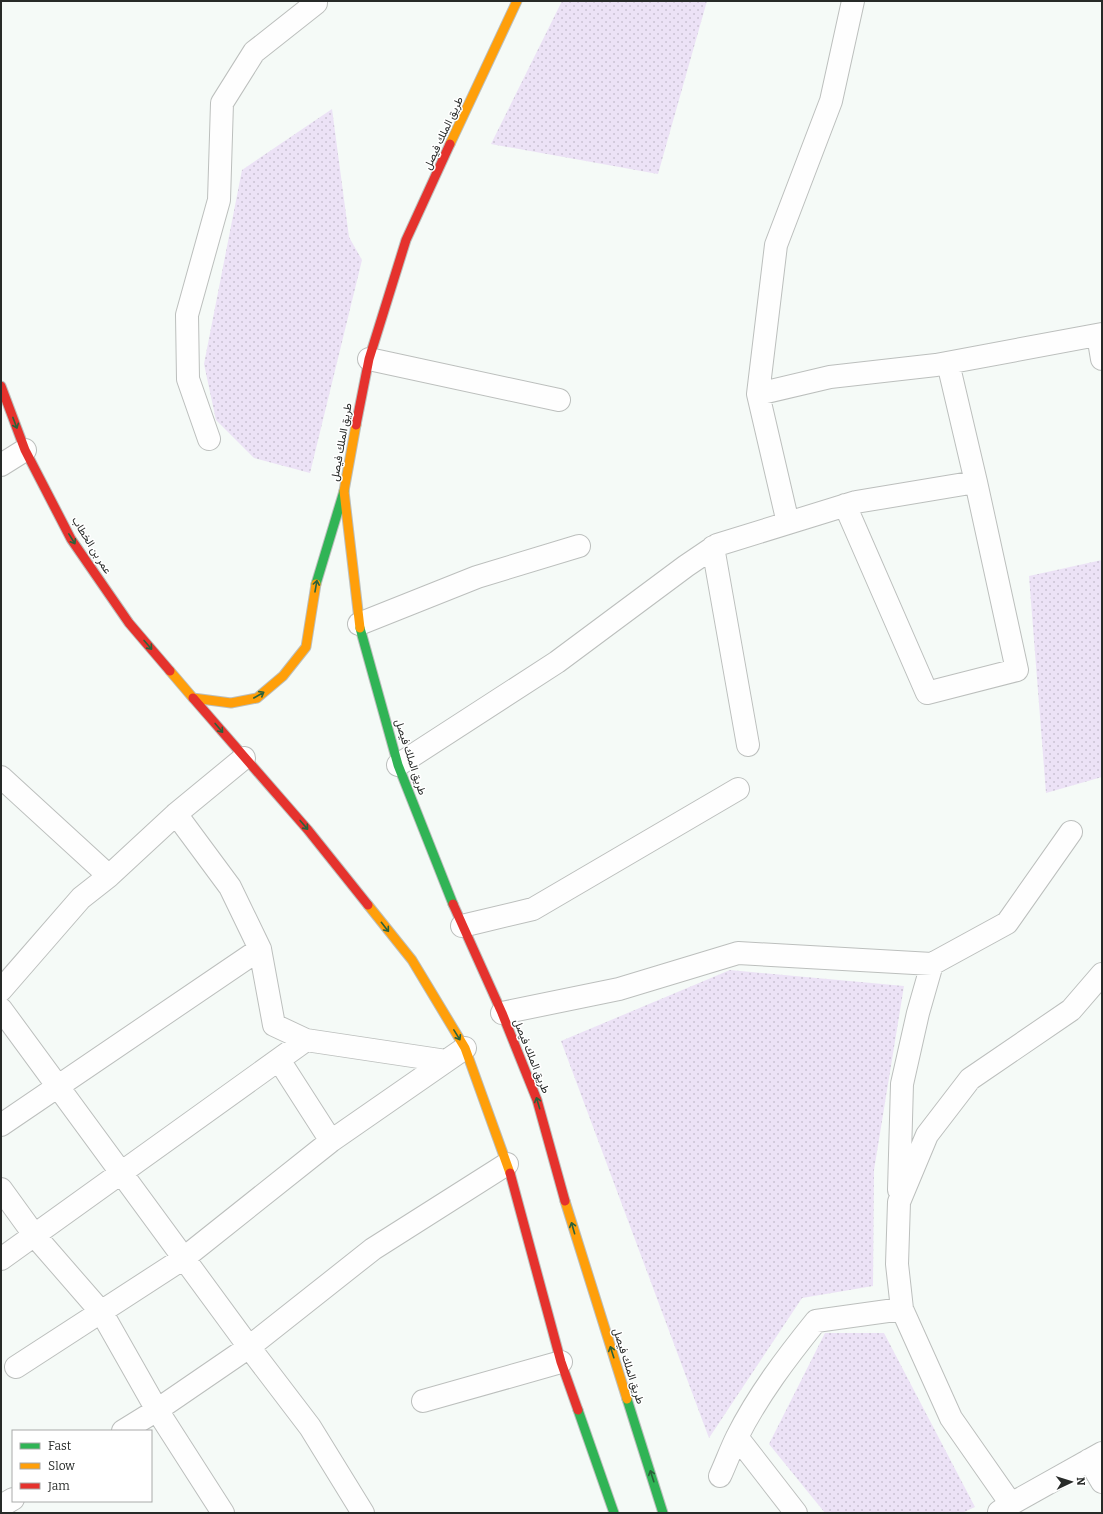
<svg xmlns="http://www.w3.org/2000/svg" width="1103" height="1514" font-family="Bitter,Vazirmatn,serif">
<style>
.grass{fill:url(#grass-dots)}
.lines{fill:none;stroke-linecap:round;stroke-linejoin:round}
.street-casing{stroke:#bcbfbd;stroke-width:24}
.fast-casing{stroke:#bcbfbd;stroke-width:11}
.slow-casing{stroke:#bcbfbd;stroke-width:11}
.jam-casing{stroke:#bcbfbd;stroke-width:11}
.street{stroke:#fefefe;stroke-width:22}
.fast{stroke:#30b455;stroke-width:9}
.slow{stroke:#ff9f0a;stroke-width:9}
.jam{stroke:#e5322d;stroke-width:9}
.oneway{stroke:#2b613a}
.labels{text-anchor:middle;stroke-width:3;stroke-linejoin:round;paint-order:stroke}
.street-label{font-size:11px;fill:#272a28;stroke:#fff}
</style>
<defs>
<pattern id="grass-dots" width="8" height="8" patternUnits="userSpaceOnUse"><rect width="8" height="8" fill="#ece2f6"/><path d="M2 2h.1M6 6h.1" fill="none" stroke="#cac2d3" stroke-width="1.8" stroke-linecap="round"/></pattern>
</defs>
<rect width="100%" height="100%" fill="#f5faf7"/>
<path class="grass" d="M562,1H707L658,174L491,144Z
M332,109L349,237L362,260L310,473L254,458L216,420L204,364L242,170Z
M1102,560V777L1046,793L1029,576Z
M730,970L904,986L874,1170L873,1286L802,1298L709,1438L561,1041Z
M825,1333H884L975,1507L962,1513H825L769,1444Z"/>
<g class="lines">
<defs>
<path id="street" d="M1098,335L1102,359
M369,359L559,400
M758,394L830,377L936,365L1102,334
M209,439L188,379L187,315L219,200L222,103L254,52L316,3V1
M1,465L25,450
M845,505L927,693L1017,670L976,482L948,363
M788,523L758,394L776,245L831,101L853,1
M713,547L748,745
M359,624L477,577L579,546
M398,765L557,662L686,566L717,545L856,502L976,482
M1,777L109,876
M176,814L230,887L260,949L274,1025L306,1040L446,1061
M462,926L533,909L738,789
M1,990L81,898L109,876L176,814L244,758
M1,1009L249,1347L310,1427L363,1513
M502,1013L619,989L738,953L932,964
M279,1060L331,1141
M1,1125L260,949
M1,1189L35,1236L102,1313L157,1410L223,1513
M899,1190L902,1084L918,1013L932,964L1007,923L1071,832
M1,1259L306,1040
M16,1367L184,1258L331,1141L465,1048
M423,1401L561,1362
M123,1431L157,1410L249,1347L373,1249L507,1164
M737,1437L796,1513
M1089,1460L1102,1482
M720,1476C726,1463 731,1449 737,1437C758,1395 787,1357 816,1321L902,1309
M1011,1504L951,1418L902,1309L897,1264L899,1202L927,1135L970,1079L1071,1010L1102,974
M1,1506L13,1499
M999,1512L1011,1504L1102,1453"/>
<path id="fast" d="M316,584L344,491
M360,628L398,765L453,904
M627,1399L663,1513
M578,1410L614,1513"/>
<path id="slow" d="M450,144L517,1
M356,425L344,491L360,628
M170,671L193,698L231,703L257,698L283,676L306,647L316,584
M368,905L412,960L465,1048L510,1173
M565,1201L627,1399"/>
<path id="jam" d="M1,386L25,450L71,539L129,623L170,671
M356,425L369,359L406,240L450,144
M193,698L308,830L368,905
M453,904L502,1013L537,1100L565,1201
M510,1173L561,1362L578,1410"/>
</defs>
<use href="#street" class="street-casing"/>
<use href="#fast" class="fast-casing"/>
<use href="#slow" class="slow-casing"/>
<use href="#jam" class="jam-casing"/>
<use href="#street" class="street"/>
<use href="#fast" class="fast"/>
<use href="#slow" class="slow"/>
<use href="#jam" class="jam"/>
</g>
<defs><path id="oneway-shaft" d="M-6 0H5M1.5-3L5.5 0L1.5 3" fill="none" stroke-width="1.6" stroke-linecap="round" stroke-linejoin="round"/></defs>
<g class="oneway">
<use href="#oneway-shaft" transform="translate(15 423) rotate(69)"/>
<use href="#oneway-shaft" transform="translate(72 539) rotate(58)"/>
<use href="#oneway-shaft" transform="translate(316 586) rotate(-80)"/>
<use href="#oneway-shaft" transform="translate(148 645) rotate(49)"/>
<use href="#oneway-shaft" transform="translate(259 695) rotate(-30)"/>
<use href="#oneway-shaft" transform="translate(219 728) rotate(50)"/>
<use href="#oneway-shaft" transform="translate(304 825) rotate(49)"/>
<use href="#oneway-shaft" transform="translate(385 927) rotate(52)"/>
<use href="#oneway-shaft" transform="translate(457 1035) rotate(58)"/>
<use href="#oneway-shaft" transform="translate(538 1103) rotate(-107)"/>
<use href="#oneway-shaft" transform="translate(573 1228) rotate(-106)"/>
<use href="#oneway-shaft" transform="translate(612 1352) rotate(-108)"/>
<use href="#oneway-shaft" transform="translate(652 1476) rotate(-108)"/>
</g>
<g class="labels">
<g class="street-label">
<text transform="translate(443 133) rotate(-65)" y="4">طريق الملك فيصل</text>
<text transform="translate(341 442) rotate(-80)" y="4">طريق الملك فيصل</text>
<text transform="translate(92 545) rotate(58)" y="4">عمر بن الخطاب</text>
<text transform="translate(411 757) rotate(72)" y="4">طريق الملك فيصل</text>
<text transform="translate(532 1056) rotate(68)" y="4">طريق الملك فيصل</text>
<text transform="translate(629 1366) rotate(72)" y="4">طريق الملك فيصل</text>
</g>
</g>
<rect width="1103" height="1514" fill="none" stroke="#272a28" stroke-width="4"/>
<rect x="12" y="1430" width="140" height="72" fill="#ffffff" stroke="#a9aaa9"/>
<rect x="20" y="1443" width="20" height="6" fill="#30b455" stroke="#a9aaa9"/>
<text x="48" y="1450" font-size="12" fill="#272a28">Fast</text>
<rect x="20" y="1463" width="20" height="6" fill="#ff9f0a" stroke="#a9aaa9"/>
<text x="48" y="1470" font-size="12" fill="#272a28">Slow</text>
<rect x="20" y="1483" width="20" height="6" fill="#e5322d" stroke="#a9aaa9"/>
<text x="48" y="1490" font-size="12" fill="#272a28">Jam</text>
<g transform="translate(1071 1482) rotate(86)" stroke="#ffffff" stroke-width="3" paint-order="stroke">
<path d="M0-3L7 15L0 10L-7 15Z" fill="#272a28"/>
<text y="-6" font-size="11" font-weight="bold" text-anchor="middle" fill="#272a28">N</text>
</g>
</svg>
